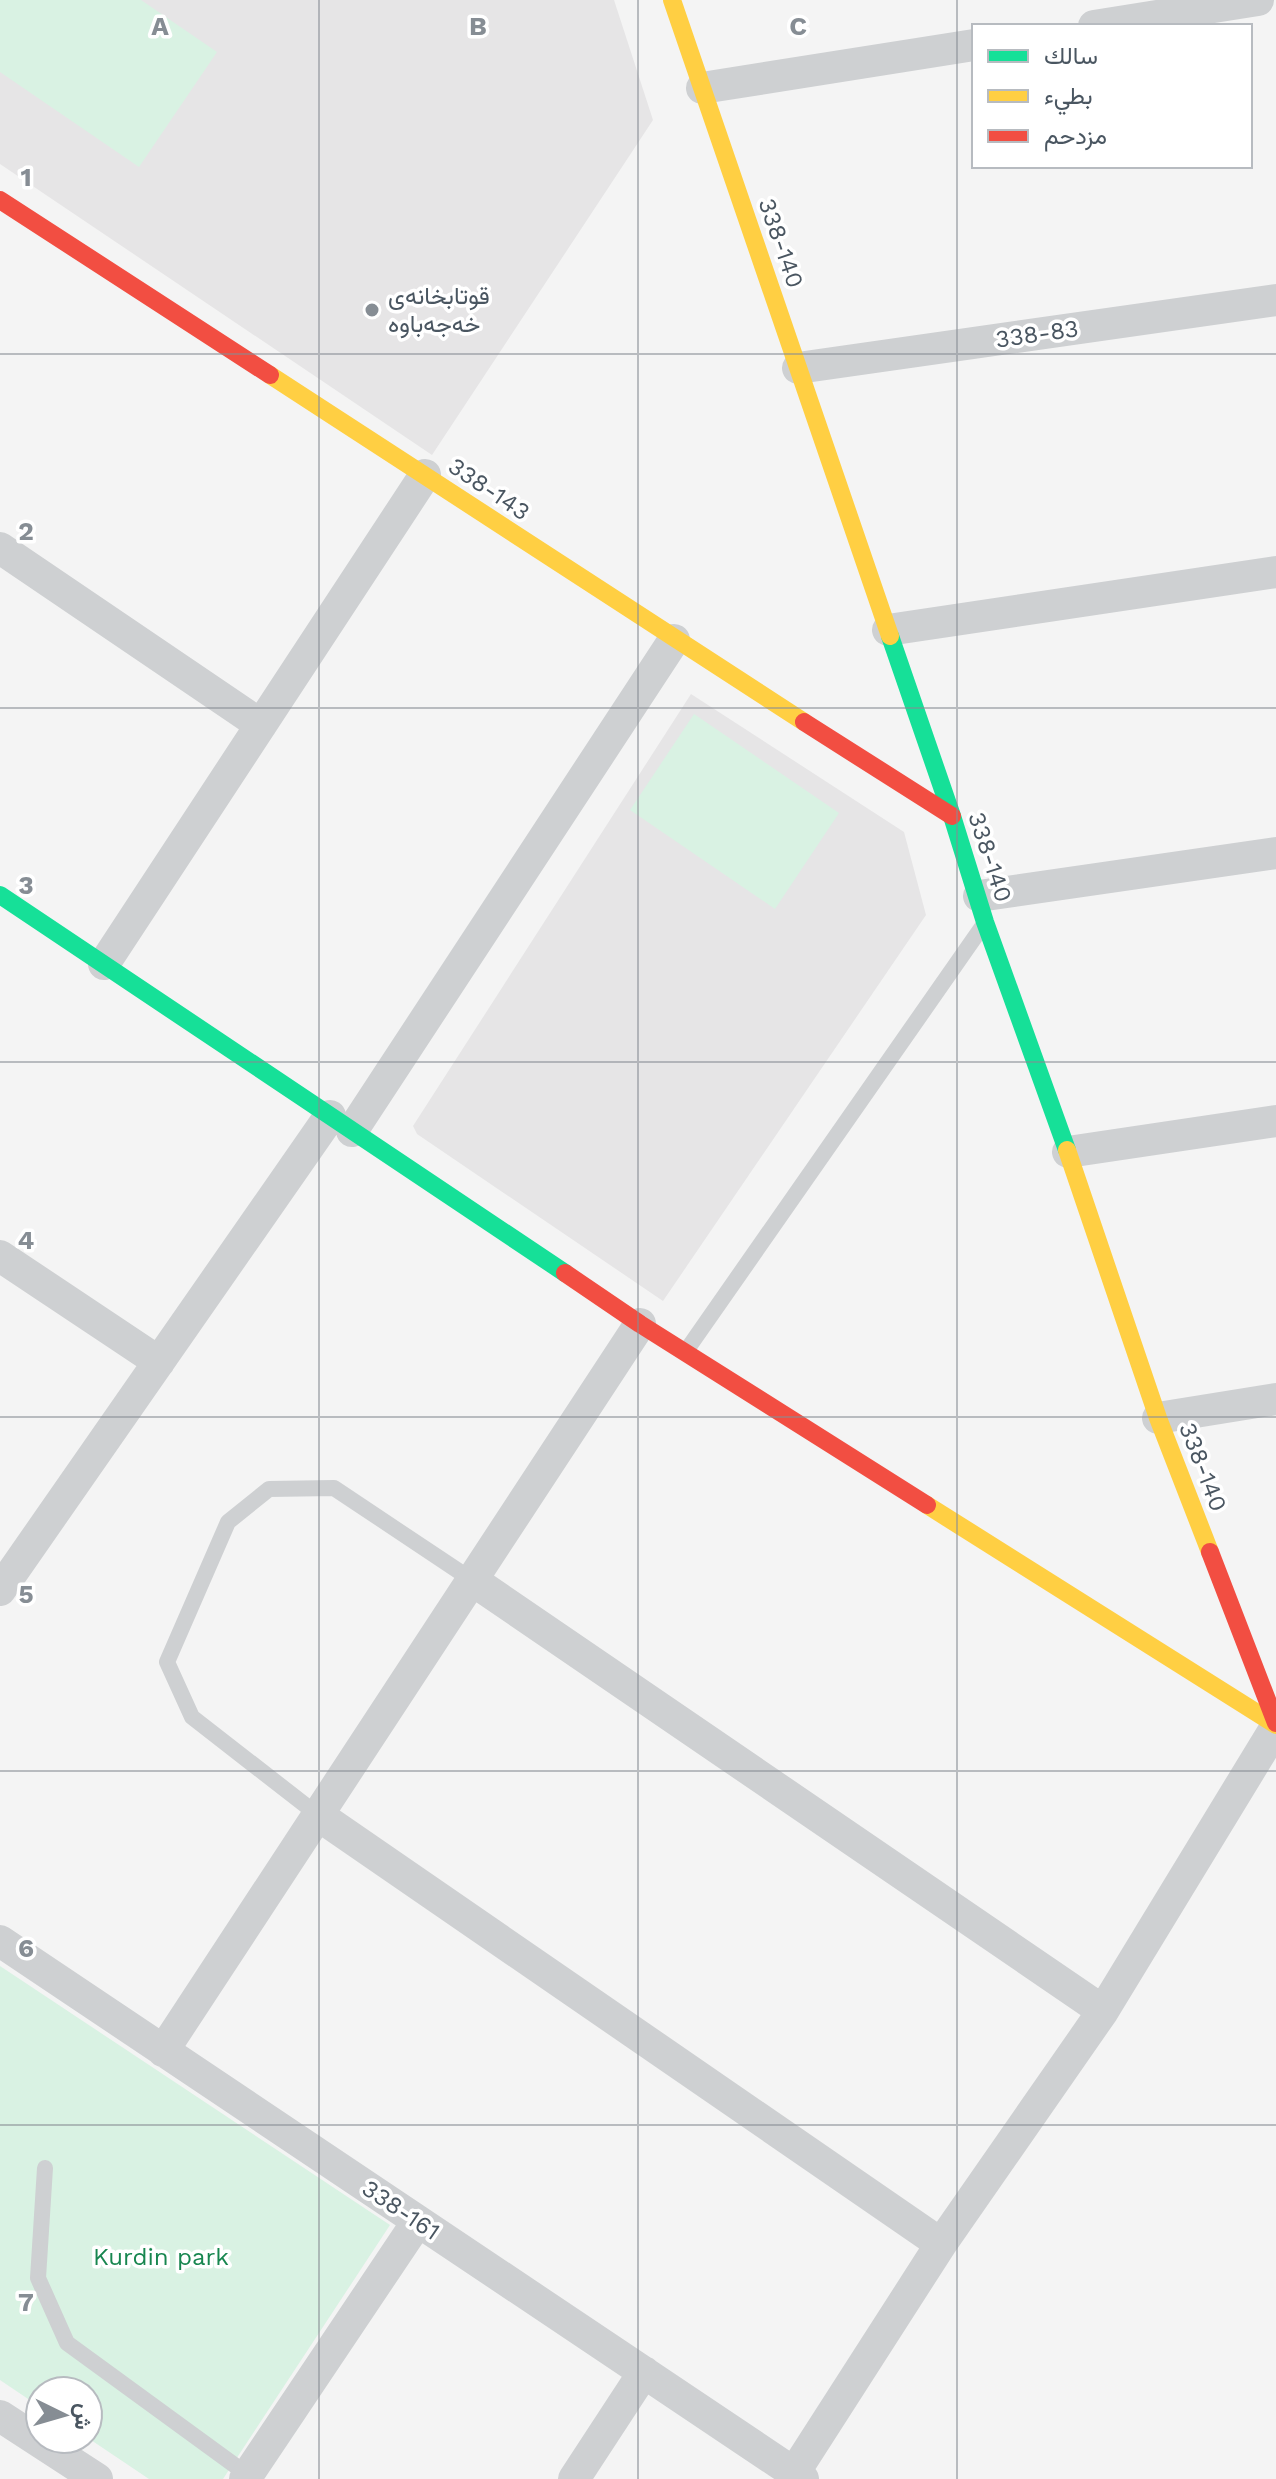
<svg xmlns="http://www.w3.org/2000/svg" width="1276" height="2479" font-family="'Work Sans',Vazirmatn,sans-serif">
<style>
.education{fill:#e6e5e6}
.green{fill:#d9f2e3}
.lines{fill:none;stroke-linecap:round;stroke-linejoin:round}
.lane{stroke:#ced0d2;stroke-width:16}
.street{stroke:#ced0d2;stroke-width:32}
.fast{stroke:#16e098;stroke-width:18}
.slow{stroke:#ffcf43;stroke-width:18}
.jam{stroke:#f24e42;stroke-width:18}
.grid{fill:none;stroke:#868d94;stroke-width:2;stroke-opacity:0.55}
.poi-dot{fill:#868d94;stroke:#fff;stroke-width:3}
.labels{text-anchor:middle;stroke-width:7;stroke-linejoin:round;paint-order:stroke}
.street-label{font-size:24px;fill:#4a5661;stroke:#fff}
.poi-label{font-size:24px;fill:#4a5661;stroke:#fff;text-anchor:start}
.park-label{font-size:24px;fill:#17864f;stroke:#fff}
.grid-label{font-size:26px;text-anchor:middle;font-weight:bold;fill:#868d94;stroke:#fff;stroke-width:7;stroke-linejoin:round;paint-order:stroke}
</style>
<rect width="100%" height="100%" fill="#f4f4f4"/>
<path class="education" d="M0,0H614L653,120L432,455L0,164Z
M691,694L904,832L926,915L663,1301L417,1134L413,1126Z"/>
<path class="green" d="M0,0H141L217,52L139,167L0,72Z
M694,714L839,813L775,909L630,810Z
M0,1966L390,2225L223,2479H149L88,2438V2391H40V2407L0,2380Z"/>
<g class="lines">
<path class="lane" d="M686,1351L982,927
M318,1815L192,1717L167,1662L228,1522L269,1489L334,1488L472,1580
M45,2168L38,2278L67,2343L248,2475"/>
<path class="street" d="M1094,26L1258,0
M702,88L974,45
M798,368L1276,300
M0,548L261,725
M888,630L1276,572
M979,896L1276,853
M104,964L425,475
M352,1131L674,640
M1068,1152L1276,1121
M0,1256L159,1362
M1158,1418L1276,1399
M472,1580L1103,2011
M0,1590L330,1116
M318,1815L941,2244
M0,1941L803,2479
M163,2051L640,1324
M0,2416L97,2479
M794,2473L941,2244L1103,2011L1276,1727
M245,2479L418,2221
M574,2479L644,2372"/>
<path class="fast" d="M890,636L952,816L985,922L1067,1150
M0,895L565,1273"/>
<path class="slow" d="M672,0L890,636
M270,375L804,722
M1067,1150L1158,1418L1210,1552
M927,1505L1276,1725"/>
<path class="jam" d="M0,200L270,375
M804,722L952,816
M565,1273L640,1324L927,1505
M1210,1552L1276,1723"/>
</g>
<path class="grid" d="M319,0V2479M638,0V2479M957,0V2479M0,354H1276M0,708H1276M0,1062H1276M0,1417H1276M0,1771H1276M0,2125H1276"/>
<circle class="poi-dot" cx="372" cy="310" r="8"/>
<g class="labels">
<g class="street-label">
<text transform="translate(781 243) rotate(71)" y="8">338-140</text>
<text transform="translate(1037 334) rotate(-8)" y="8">338-83</text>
<text transform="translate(489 489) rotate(34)" y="8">338-143</text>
<text transform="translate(990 857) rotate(72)" y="8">338-140</text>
<text transform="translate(1203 1467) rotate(69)" y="8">338-140</text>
<text transform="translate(401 2210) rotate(34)" y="8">338-161</text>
</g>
<g class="poi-label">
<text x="388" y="304">قوتابخانەی<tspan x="388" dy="28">خەجەباوە</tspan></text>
</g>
<g class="park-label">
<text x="161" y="2265">Kurdin park</text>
</g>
</g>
<g class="grid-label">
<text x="160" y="35">A</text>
<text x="478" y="35">B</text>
<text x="798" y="35">C</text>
<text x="26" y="186">1</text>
<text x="26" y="540">2</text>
<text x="26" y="894">3</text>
<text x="26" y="1249">4</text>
<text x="26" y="1603">5</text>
<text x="26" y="1957">6</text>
<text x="26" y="2311">7</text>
</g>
<rect x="972" y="24" width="280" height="144" fill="#ffffff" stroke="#b7bbc0" stroke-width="2"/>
<rect x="988" y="50" width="40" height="12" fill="#16e098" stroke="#b7bbc0" stroke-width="2"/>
<text x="1044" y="64" font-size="24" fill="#4a5661">سالك</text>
<rect x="988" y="90" width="40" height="12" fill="#ffcf43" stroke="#b7bbc0" stroke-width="2"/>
<text x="1044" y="104" font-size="24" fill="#4a5661">بطيء</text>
<rect x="988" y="130" width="40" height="12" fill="#f24e42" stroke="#b7bbc0" stroke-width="2"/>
<text x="1044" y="144" font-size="24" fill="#4a5661">مزدحم</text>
<g transform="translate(64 2415) rotate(95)"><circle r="38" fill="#ffffff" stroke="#b7bbc0" stroke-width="2"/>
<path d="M0-6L14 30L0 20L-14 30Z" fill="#868d94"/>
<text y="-12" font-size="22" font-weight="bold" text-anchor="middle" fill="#4a5661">ش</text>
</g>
</svg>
